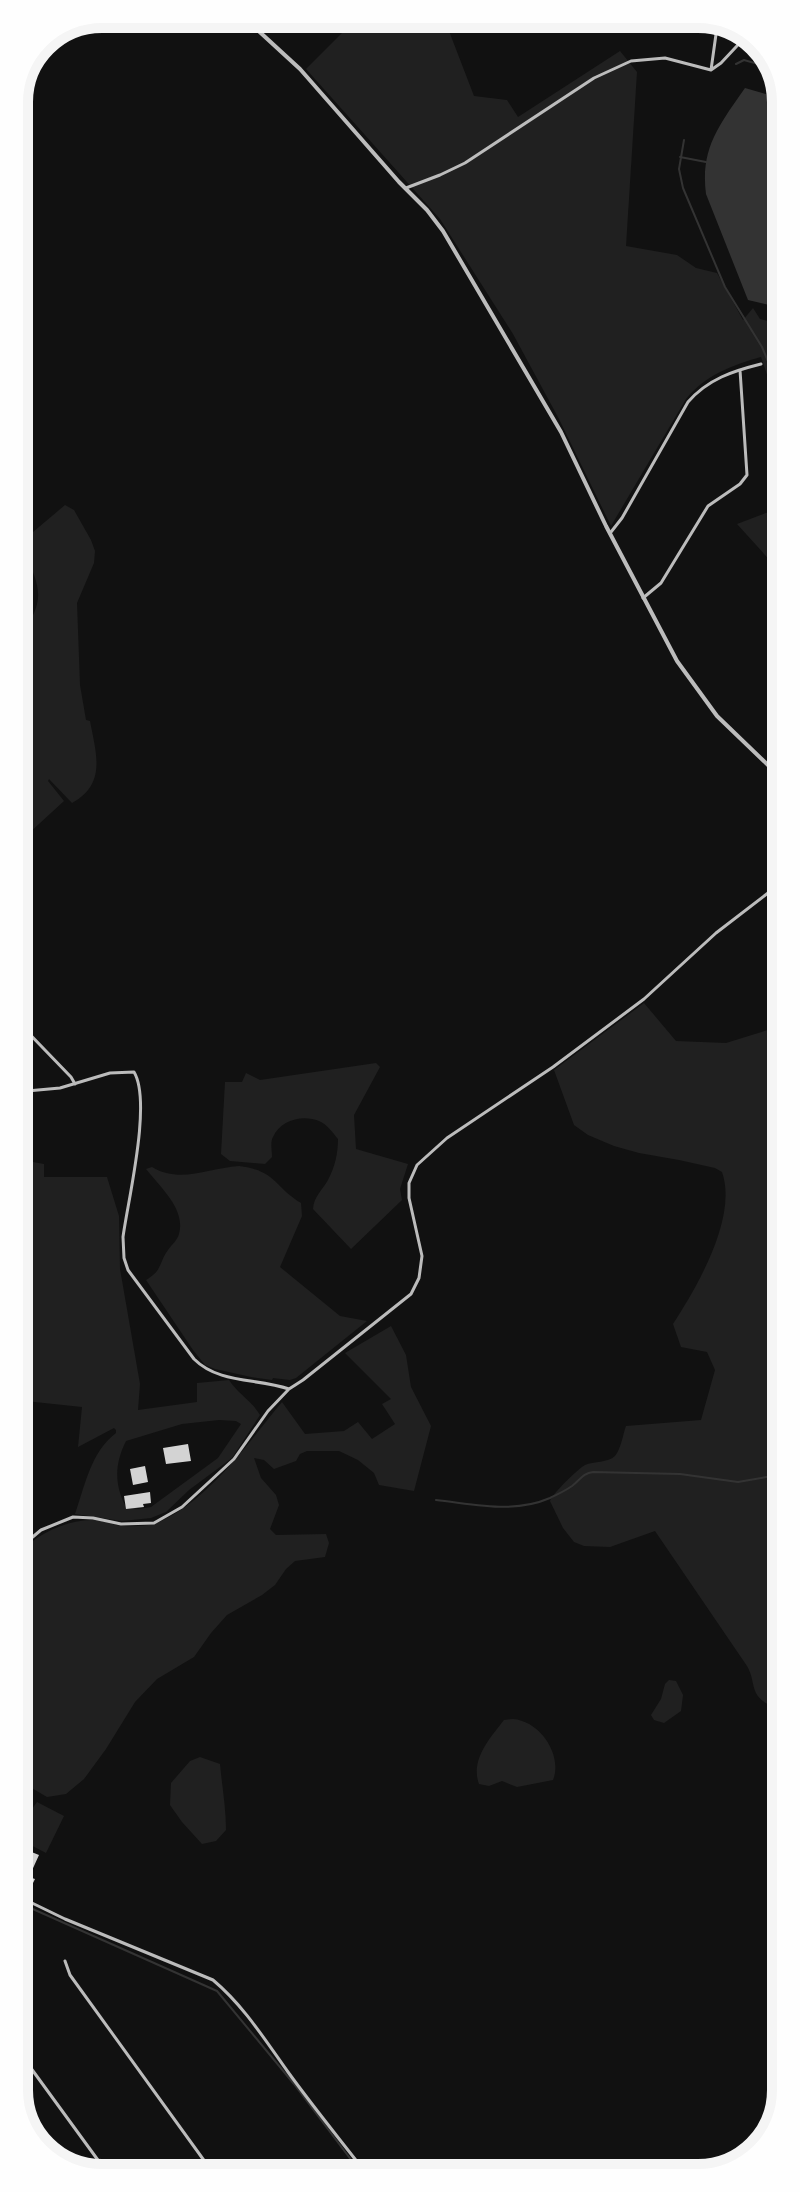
<svg xmlns="http://www.w3.org/2000/svg" width="800" height="2192" font-family="Commissioner,sans-serif">
<style>
.green{fill:#202020;fill-rule:evenodd}
.water{fill:#333}
.lines{fill:none;stroke-linecap:round;stroke-linejoin:round}
.stream{stroke:#333;stroke-width:2}
.building{fill:#d3d3d3}
.minor{stroke:#bcbcbc;stroke-width:3}
.tertiary{stroke:#bcbcbc;stroke-width:4}
.rim{fill:none;stroke:#f5f5f5;stroke-width:10}
</style>
<rect width="100%" height="100%" fill="#111"/>
<path class="green" d="M361,14H490L449,31L474,96L507,100L518,117L620,51L637,72L626,246L677,255L696,268L717,273L743,320L753,308L760,319L783,325V421L761,357C733,365 705,375 686,399L611,526L559,419L513,334L440,219L306,69Z
M65,505L74,510L91,540L95,551L94,563L77,603L80,685L86,720L90,721C96,753 107,784 72,803L49,779L48,781L64,801L15,846V643C49,599 41,589 20,543Z
M784,506V576L737,524Z
M644,1003L676,1041L726,1043L784,1025L785,1712C775,1708 761,1703 756,1693C752,1685 753,1676 747,1666L655,1531L610,1547L584,1546L574,1542L563,1528L550,1501C553,1493 578,1469 585,1465C594,1461 608,1463 615,1456C621,1449 623,1434 626,1426L701,1420L715,1370L707,1352L681,1347L673,1324C697,1287 738,1217 722,1172L715,1168L679,1160L639,1153L614,1146L588,1135L574,1125L554,1070Z
M376,1063L380,1067L354,1115L356,1149L408,1164L400,1189L402,1200L351,1249L313,1209C314,1196 322,1191 328,1180C335,1167 338,1153 338,1139C333,1133 327,1124 319,1121C303,1114 280,1120 273,1137C270,1142 272,1151 272,1157L265,1164L230,1161L221,1154L225,1082H242L246,1073L260,1080Z
M16,1159L44,1164V1177H107L119,1216L120,1269L140,1384L138,1410L197,1402V1383L229,1380C238,1394 252,1401 260,1415L232,1458L189,1490L166,1512L151,1518L122,1521L75,1514C85,1485 91,1452 116,1433V1430L114,1428L78,1447L82,1407L16,1400ZM219,1420L236,1421L241,1424L218,1458L151,1507L138,1509L125,1505C114,1483 115,1463 126,1441L182,1424Z
M239,1166C277,1171 274,1187 301,1203L302,1216L280,1267L340,1316L367,1321L296,1378L290,1380L273,1378L272,1380L251,1377L215,1369L205,1365L193,1350L146,1280C163,1270 158,1264 168,1250C172,1244 177,1241 179,1234C186,1209 160,1187 146,1169L152,1167C180,1184 209,1168 239,1166Z
M391,1326L406,1355L411,1387L431,1426L414,1491L379,1485L374,1473L358,1460L339,1451H307L300,1454L296,1461L274,1469L264,1460L254,1458L261,1478L276,1495L279,1505L270,1529L276,1535L326,1534L329,1543L325,1557L295,1561L286,1569L275,1585L262,1595L227,1615L211,1633L194,1657L157,1679L135,1702L106,1749L84,1779L66,1794L47,1797L30,1787L17,1785L16,1558C32,1536 63,1521 91,1520C99,1519 108,1523 116,1525C127,1527 148,1527 159,1522C210,1499 247,1444 282,1402L305,1434L344,1431L358,1422L372,1439L395,1424L382,1404L391,1399L345,1353Z
M669,1680L676,1681L683,1695L681,1711L664,1723L654,1720L651,1715L661,1699L665,1684Z
M513,1719C540,1721 563,1755 553,1780L517,1787L502,1781L489,1786L479,1784C470,1760 490,1738 504,1720Z
M200,1757L220,1764C222,1786 226,1808 226,1830L216,1841L202,1844L182,1822L170,1805L171,1783L190,1761Z
M37,1802L64,1816L46,1853L17,1838V1830Z"/>
<path class="water" d="M745,88L783,99V288L776,290L769,305L748,300L706,194C700,148 720,124 745,88Z"/>
<g class="lines">
<path class="stream" d="M736,64L744,60L765,66L773,65
M684,140L679,169L683,188L725,287L762,347L772,371L776,399L783,419
M680,157L706,162
M436,1500C474,1504 513,1514 550,1498C558,1494 565,1491 572,1486C580,1480 583,1473 593,1472L680,1474L738,1482L772,1476L785,1471
M17,1902L217,1991L294,2084L364,2177"/>
</g>
<path class="building" d="M188,1444L191,1461L166,1464L163,1448Z
M145,1466L148,1482L133,1485L130,1469Z
M150,1492L151,1503L143,1504L144,1507L126,1509L124,1496Z
M29,1851L39,1855L29,1877L35,1879L33,1883L19,1874Z"/>
<g class="lines">
<path class="minor" d="M711,70L718,20
M406,188L440,175L465,163L594,78L631,61L665,58L711,70L721,63L750,32
M611,532L622,518L688,402C708,379 733,371 761,364
M643,598L661,583L708,506L740,484L747,475L740,370
M16,1020L71,1077L75,1084
M16,1092L60,1088L110,1073L134,1072C152,1102 128,1200 123,1237L124,1258L128,1270L194,1359C219,1384 257,1378 289,1389
M16,1551L41,1530L73,1517L93,1518L121,1524L154,1523L182,1507L234,1459L268,1411L289,1389L303,1380L411,1294L419,1278L422,1256L409,1198V1183L417,1165L447,1138L553,1067L644,999L716,933L768,893L784,861
M17,1892L32,1903L65,1919L213,1980C244,2006 265,2040 288,2072C314,2108 342,2142 369,2177
M65,1961L70,1975L216,2177
M17,2049L111,2178"/>
<path class="tertiary" d="M240,14L300,69L399,182L427,210L443,231L561,432L606,526L677,661L717,716L771,768L784,785"/>
</g>
<path d="M0 0H800V2192H0ZM102 28H698A74 74 0 0 1 772 102V2090A74 74 0 0 1 698 2164H102A74 74 0 0 1 28 2090V102A74 74 0 0 1 102 28Z" fill="#fefefe" fill-rule="evenodd"/>
<path class="rim" d="M102 28H698A74 74 0 0 1 772 102V2090A74 74 0 0 1 698 2164H102A74 74 0 0 1 28 2090V102A74 74 0 0 1 102 28Z"/>
</svg>
